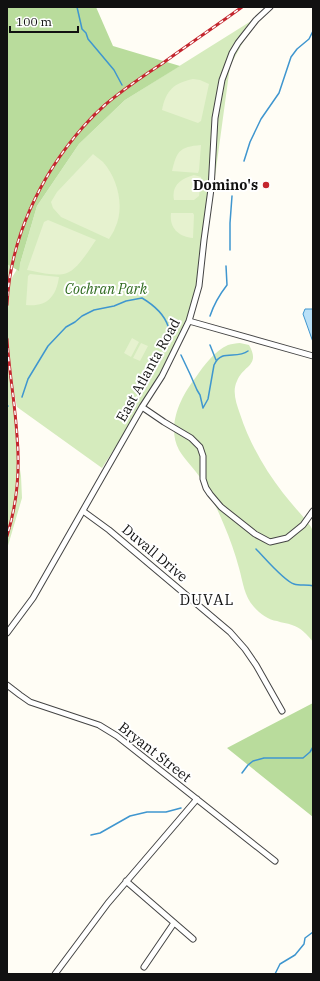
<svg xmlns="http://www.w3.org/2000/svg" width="320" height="981" font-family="'IBM Plex Serif',serif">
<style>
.green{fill:#d5ebbd}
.forest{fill:#b9dc9c}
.pitch{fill:#e6f2cf}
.water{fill:#b9e0f7;stroke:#3f96cf}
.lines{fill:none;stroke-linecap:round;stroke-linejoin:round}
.stream{stroke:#3f96cf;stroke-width:1.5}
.minor-casing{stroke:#444;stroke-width:7}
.minor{stroke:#fff;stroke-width:5}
.rail-casing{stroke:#c4262e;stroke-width:3}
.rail{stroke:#fff;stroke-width:1.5;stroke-dasharray:4.5;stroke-linecap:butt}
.poi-dot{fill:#c4262e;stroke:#fff;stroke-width:1.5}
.labels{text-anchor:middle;stroke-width:4;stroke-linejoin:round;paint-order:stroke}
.poi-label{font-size:14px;font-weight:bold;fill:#111;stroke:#fff;text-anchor:end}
.park-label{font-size:14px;font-style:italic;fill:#2f6b1f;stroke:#fff}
.street-label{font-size:14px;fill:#111;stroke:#fff}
.neighbourhood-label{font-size:15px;letter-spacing:1px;fill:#111;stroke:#fff}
</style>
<rect width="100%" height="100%" fill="#fffdf5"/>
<path class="green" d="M256,18L230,66L201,280L192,322L168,365L102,468L17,407L10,374L17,436L18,457L21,476L22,498L7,549V261L13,265L10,281L20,264L37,206L79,144L125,100Z
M240,343L249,345C261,366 243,365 237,381C232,391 236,403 240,414C249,442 265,470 283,493C290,502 298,511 305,519C307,522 311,526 312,529C315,533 313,547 313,553C313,583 313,612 313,642C307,634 301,628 292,625C287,623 282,623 277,621C269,620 260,614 254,607C244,596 243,582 239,568C235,553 230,539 224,525C217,508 209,491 199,476C193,467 184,459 179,450C166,426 181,396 196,377C204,365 215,351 228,345C232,344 236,343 240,343Z"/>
<path class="forest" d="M7,7H96L113,46L180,66L125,100L79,144L37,206L20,264L19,271L7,264Z
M313,703V817L227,748Z"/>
<path class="pitch" d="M193,79L200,80L209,84L201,121L198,123L162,110C166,90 174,83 193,79Z
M201,145L199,170L198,173L172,171C177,151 179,147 201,145Z
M93,154C96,157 100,159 103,162C118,179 125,207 115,228C114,232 111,235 109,239L61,217L53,208L51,202L57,192Z
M194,175L201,177L199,196L194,200H174C171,185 182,178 194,175Z
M171,213H193L194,215L193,238C179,237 169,228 171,213Z
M48,220L96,240C89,250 78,269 67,273C56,277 38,272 27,270L44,222Z
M30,274L59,277C56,297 47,307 26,305L28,276Z
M132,338L139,342L131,357L124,353Z
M141,343L148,346L140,361L133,358Z"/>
<path class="water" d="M305,309H313V342L303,314Z"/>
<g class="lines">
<path class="stream" d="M77,7L82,29L86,33L88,39L114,70L122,85
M244,161L250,142L261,119L279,93L291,57L297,49L309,39L313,31
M230,250V223L232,196
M210,316C214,304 220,294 227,285L226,266
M210,345L216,360
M181,355L190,374L197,390L200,395L203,408
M22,397L28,379L48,346L66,327L75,322L82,316L94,310L114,306L126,301L142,298C152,304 164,314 168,326C169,330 170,335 170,339
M7,407L8,406
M203,408L208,399L214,365C222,348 236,360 248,351
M256,549C264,557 284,581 294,584C300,586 307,584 313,586
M242,773L248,765L253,761L264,758H303L310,752L313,747
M91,835L100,833L130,816L147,812H166L181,808
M275,974L280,964L295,955L304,944L305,938L313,932"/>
<defs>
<path id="minor" d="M189,321L313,356
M142,407L164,422L191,438L200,447L203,456V479L206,488L210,494L221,507L255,534L270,542L287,538L303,525L313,511
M83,511L109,530L230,632L245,649L256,665L282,711
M7,633L33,598L142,407L162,376L189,321L199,286L204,240L211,189L215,118L222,80L232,53L238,43L256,20L270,7
M7,685L20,695L30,702L99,725L117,736L275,861
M126,881L193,939
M144,967L174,923
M55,974L108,903L197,799"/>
</defs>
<use href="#minor" class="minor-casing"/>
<use href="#minor" class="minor"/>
<defs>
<path id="rail" d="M7,305C10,239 40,176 83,127C90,119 98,111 106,104C124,89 143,76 163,63C189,44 216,26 242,7
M7,339C9,371 15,403 17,436C20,469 17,504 7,536"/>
</defs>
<use href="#rail" class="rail-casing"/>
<use href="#rail" class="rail"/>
</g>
<circle class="poi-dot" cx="266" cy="185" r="4"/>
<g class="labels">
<g class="poi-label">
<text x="258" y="190">Domino's</text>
</g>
<g class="park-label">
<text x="106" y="294">Cochran Park</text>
</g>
<g class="street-label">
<text transform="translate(148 370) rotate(-61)" y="5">East Atlanta Road</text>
<text transform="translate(155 553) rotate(40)" y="5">Duvall Drive</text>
<text transform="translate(155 752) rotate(38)" y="5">Bryant Street</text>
</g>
<g class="neighbourhood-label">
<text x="207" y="605">DUVAL</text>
</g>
</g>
<rect width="320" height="981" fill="none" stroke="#111111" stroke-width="16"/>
<path d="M10 26v6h68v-6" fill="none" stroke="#111111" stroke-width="2"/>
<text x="16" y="26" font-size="12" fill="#111111" stroke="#ffffff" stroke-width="3" paint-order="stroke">100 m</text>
</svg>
